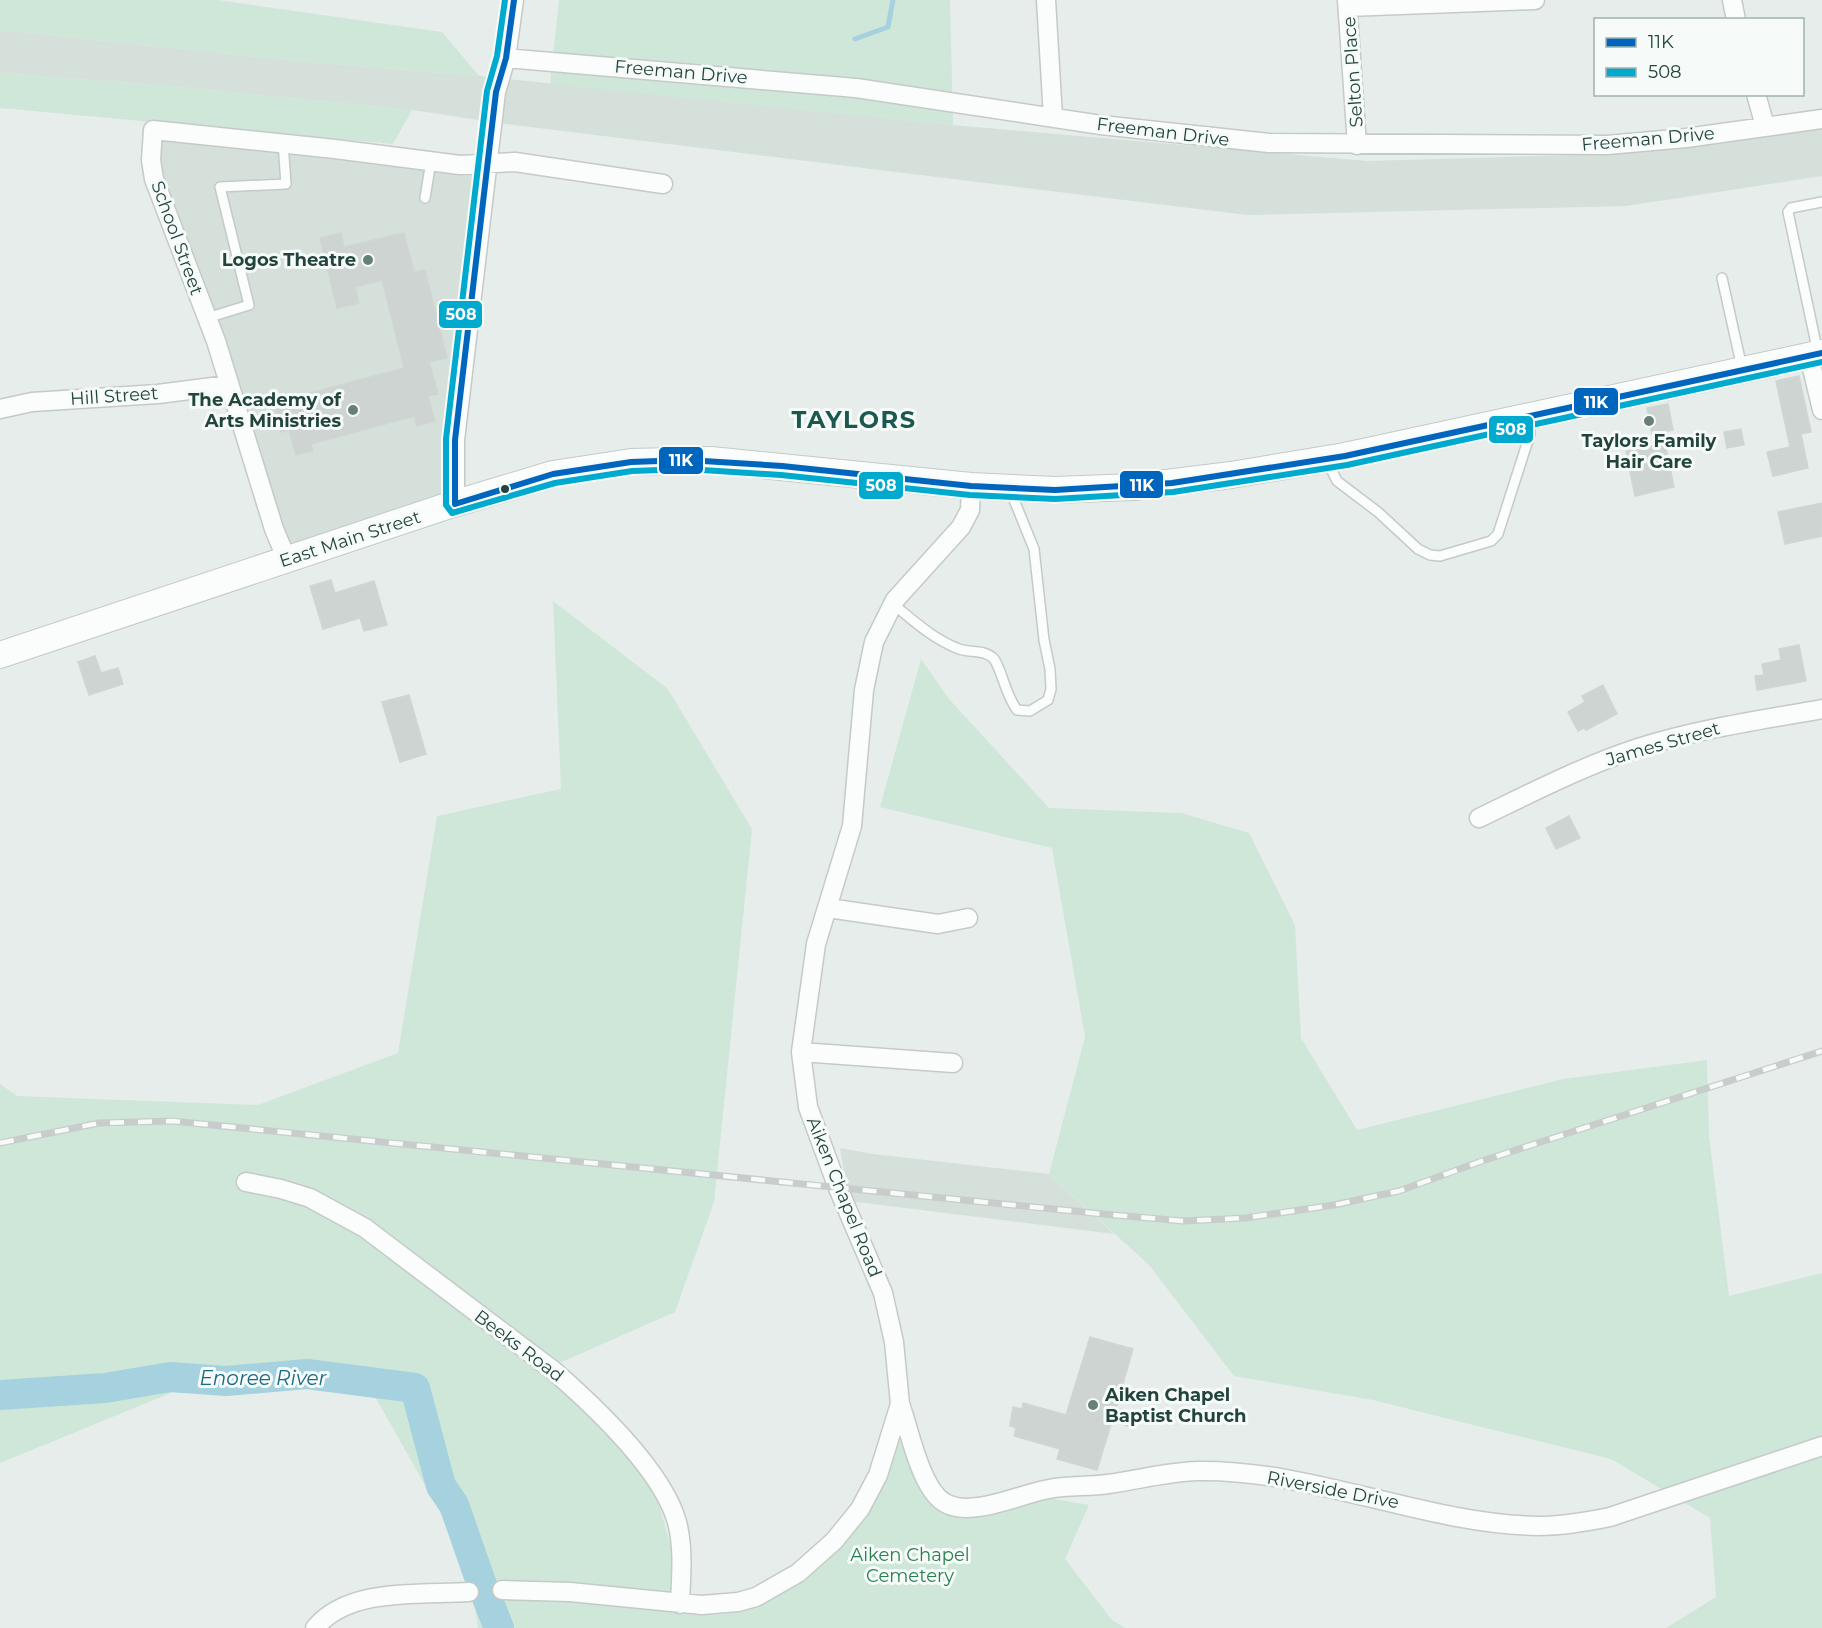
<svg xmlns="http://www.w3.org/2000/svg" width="1822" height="1628" font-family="Montserrat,sans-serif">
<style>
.built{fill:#d5e0db}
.green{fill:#cfe7d8}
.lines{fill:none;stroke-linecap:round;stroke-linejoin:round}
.stream{stroke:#a5d2de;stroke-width:5}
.river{stroke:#a5d2de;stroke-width:30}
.building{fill:#ced4d2;stroke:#cfd6d3;stroke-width:1.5}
.lane-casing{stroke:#c4cac8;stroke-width:12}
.street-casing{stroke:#c4cac8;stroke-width:21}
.secondary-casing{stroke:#c2cbc8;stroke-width:28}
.lane{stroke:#fbfcfc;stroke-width:9}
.street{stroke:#fbfcfc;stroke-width:18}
.secondary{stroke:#fbfcfc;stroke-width:26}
.rail-casing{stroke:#c8cdcb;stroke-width:7}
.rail{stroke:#f6fbf9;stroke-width:4.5;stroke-dasharray:14;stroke-linecap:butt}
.bus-1-casing{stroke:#f6fbf9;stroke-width:10}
.bus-2-casing{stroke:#f6fbf9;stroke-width:10}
.bus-1{stroke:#0065bd;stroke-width:6}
.bus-2{stroke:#00a9ce;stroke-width:6}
.poi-dot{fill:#677f7a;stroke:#f6fbf9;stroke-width:2}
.bus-dot{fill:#22443d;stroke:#f6fbf9;stroke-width:2}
.labels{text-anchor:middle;stroke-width:6;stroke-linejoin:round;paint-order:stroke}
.street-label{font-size:18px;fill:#22443d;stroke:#f6fbf9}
.poi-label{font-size:18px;font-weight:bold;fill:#22443d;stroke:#f6fbf9;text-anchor:end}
.park-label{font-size:18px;fill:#277f50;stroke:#f6fbf9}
.water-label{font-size:20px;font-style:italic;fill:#156a86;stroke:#f6fbf9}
.district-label{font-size:24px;font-weight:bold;letter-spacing:1.5px;fill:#1b584e;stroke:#f6fbf9}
.line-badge{stroke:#f6fbf9;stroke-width:2}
.badge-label{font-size:16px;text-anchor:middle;font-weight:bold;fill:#fff}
</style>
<rect width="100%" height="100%" fill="#e7edea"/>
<path class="built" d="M0,30L296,61L479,76L953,125L1367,161L1574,155L1822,119V176L1626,206L1247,215L506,124L412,110L169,86L0,73Z
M153,130L487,163L455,504L287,560L172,229Z
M840,1148L873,1154L1049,1174L1114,1234L849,1201Z"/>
<path class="green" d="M0,0H218L442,32L479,76L296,61L0,30Z
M559,0H950L953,125L550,84Z
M0,73L169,86L412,110L393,144L0,108Z
M553,601L668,689L752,829L714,1202L675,1312L548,1368L654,1487L690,1615C705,1614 722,1616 736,1612C823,1587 879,1517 902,1432L925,1492L936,1508L967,1514L1037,1496L1089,1505L1065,1559L1112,1620L1125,1628H478L469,1563L369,1386L183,1388L0,1463V1084L17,1096L258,1105L398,1053L437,816L561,789Z
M921,659L949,699L1049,808L1181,813L1249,833L1295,925L1301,1038L1357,1130L1563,1079L1707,1060L1709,1136L1729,1296L1822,1273V1628H1666L1716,1597L1710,1518L1611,1459L1373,1400L1234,1376L1149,1265L1049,1174L1085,1037L1052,848L880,807Z"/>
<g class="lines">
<path class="stream" d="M855,39L888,27L893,0"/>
<path class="river" d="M0,1395L105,1388L170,1377L226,1381L307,1374L415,1388L441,1486L454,1505L483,1588L499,1628"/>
</g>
<path class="building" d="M341,233L344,247L404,233L414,272L425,270L447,358L429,362L438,394L428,396L435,421L417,426L415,416L311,444L313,451L296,455L289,430L281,432L273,403L404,368L382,280L355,287L359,303L337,308L320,238Z
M1799,376L1811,432L1801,434L1808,468L1773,476L1767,452L1790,447L1776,381Z
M1668,404L1673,430L1652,434L1647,408Z
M1741,429L1744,445L1727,448L1724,432Z
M1665,443L1674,487L1635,496L1626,451Z
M1822,503V536L1785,544L1778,512Z
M331,580L335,593L374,581L387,625L364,631L360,618L323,629L310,586Z
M1799,645L1806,681L1757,690L1755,676L1764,675L1762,664L1781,660L1779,649Z
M95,656L101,673L118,668L123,684L89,695L78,662Z
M1603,685L1617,714L1586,730L1584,728L1578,731L1568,712L1585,702L1582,696Z
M409,695L426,754L400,762L382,702Z
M1569,816L1580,838L1556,849L1546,828Z
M1090,1337L1133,1349L1116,1408L1138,1414L1134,1428L1112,1421L1097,1470L1057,1459L1060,1449L1014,1436L1016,1428L1010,1426L1013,1407L1022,1409L1023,1403L1066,1415Z"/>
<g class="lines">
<defs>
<path id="lane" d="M425,198L431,161
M1722,278L1742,368
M207,318L249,305L220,187L286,184L283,143
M1818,353L1788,212L1791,208L1822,202
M1327,461L1337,481L1378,512L1418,549L1430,555L1440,556L1491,541L1498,534L1530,434L1529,418
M893,604C914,621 933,639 959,649C969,653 985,649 994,659C1002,670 1005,694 1017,710L1030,711L1048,700L1051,689L1050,669L1044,640L1034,549L1010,490"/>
<path id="street" d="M1046,0L1053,117
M1347,0L1357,145
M1732,0L1736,20
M1348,7L1535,0
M506,58L856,88L1101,125L1269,143L1607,145L1686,138L1822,119
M1756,94L1765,126
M1809,356L1822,410
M0,409L32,402L158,394L228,385
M455,504V440L496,92L506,58L514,0
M287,560L274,529L216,341L154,179L151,160L153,130L335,149L460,165L515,162L663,184
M1479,818C1531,793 1583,766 1638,748C1697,729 1761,720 1822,709
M828,908L938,924L968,918
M801,1052L953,1063
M246,1182L281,1189L310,1198L365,1228L554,1371C594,1406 662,1469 677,1522C684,1549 681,1577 680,1604
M900,1404C910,1431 921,1492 947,1504C974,1517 1020,1494 1049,1489C1068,1485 1088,1487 1108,1484C1138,1480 1166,1472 1197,1471C1312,1469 1424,1524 1538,1526C1562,1526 1586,1522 1610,1517L1822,1446
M502,1590L570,1592L702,1605L738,1602L756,1597L798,1573L834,1541L860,1509L878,1475L900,1404L894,1342L883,1293L838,1188L808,1107L801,1052L816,944L852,826L864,690L874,642L895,600L961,527L970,510L971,486
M315,1628C349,1587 420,1595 469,1592"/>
<path id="secondary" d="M0,655L450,505L553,474L631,462L711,460L971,486L1055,490L1134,487L1231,475L1345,456L1822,353"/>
</defs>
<use href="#lane" class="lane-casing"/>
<use href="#street" class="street-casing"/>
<use href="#secondary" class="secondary-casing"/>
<use href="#lane" class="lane"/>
<use href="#street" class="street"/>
<use href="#secondary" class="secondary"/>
<defs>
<path id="rail" d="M0,1143L99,1123L172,1121L1103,1214L1183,1221L1245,1218L1334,1205L1399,1191L1479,1162L1822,1051"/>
</defs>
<use href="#rail" class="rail-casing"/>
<use href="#rail" class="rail"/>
<defs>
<path id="bus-1" d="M455,504L553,474L631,462L687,460L782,466L971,486L1055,490L1172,483L1345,456L1822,353
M455,504V440L496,92L506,58L514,0"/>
<path id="bus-2" d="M505,0L497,56L487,91L446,439V505L452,513L555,483L632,471L687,469L781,475L970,495L1055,499L1173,492L1347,465L1822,362"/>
</defs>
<use href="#bus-1" class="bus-1-casing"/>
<use href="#bus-2" class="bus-2-casing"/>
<use href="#bus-1" class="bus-1"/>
<use href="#bus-2" class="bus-2"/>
</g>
<g class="poi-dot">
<circle cx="368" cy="260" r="6"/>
<circle cx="353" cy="410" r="6"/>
<circle cx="1649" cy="421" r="6"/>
<circle cx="1093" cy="1405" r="6"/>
</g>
<circle class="bus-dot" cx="505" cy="489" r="5"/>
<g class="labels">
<g class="street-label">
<text transform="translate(681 72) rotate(5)" y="6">Freeman Drive</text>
<text transform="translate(1353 72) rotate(-94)" y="6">Selton Place</text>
<text transform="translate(1163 132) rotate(7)" y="6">Freeman Drive</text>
<text transform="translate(1648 139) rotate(-5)" y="6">Freeman Drive</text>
<text transform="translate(177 238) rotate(70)" y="6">School Street</text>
<text transform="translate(114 396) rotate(-4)" y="6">Hill Street</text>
<text transform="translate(350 539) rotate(-18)" y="6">East Main Street</text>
<text transform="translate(1663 744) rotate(-16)" y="6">James Street</text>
<text transform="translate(844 1197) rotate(68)" y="6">Aiken Chapel Road</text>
<text transform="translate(519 1346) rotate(37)" y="6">Beeks Road</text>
<text transform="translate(1333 1490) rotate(11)" y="6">Riverside Drive</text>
</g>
<g class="poi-label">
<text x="356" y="266">Logos Theatre</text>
<text x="341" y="406">The Academy of<tspan x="341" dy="21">Arts Ministries</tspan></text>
<text x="1649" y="447" text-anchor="middle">Taylors Family<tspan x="1649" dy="21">Hair Care</tspan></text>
<text x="1105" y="1401" text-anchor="start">Aiken Chapel<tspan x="1105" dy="21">Baptist Church</tspan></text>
</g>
<g class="park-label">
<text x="910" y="1561">Aiken Chapel<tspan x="910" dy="21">Cemetery</tspan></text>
</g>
<g class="water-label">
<text x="263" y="1385">Enoree River</text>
</g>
<g class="district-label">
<text x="854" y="428">TAYLORS</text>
</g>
</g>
<g class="line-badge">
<rect x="438" y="300" width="45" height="29" rx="6" fill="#00a9ce"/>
<rect x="1573" y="387" width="46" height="29" rx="6" fill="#0065bd"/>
<rect x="1488" y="415" width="46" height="29" rx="6" fill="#00a9ce"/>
<rect x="658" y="446" width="46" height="29" rx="6" fill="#0065bd"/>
<rect x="1119" y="470" width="45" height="29" rx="6" fill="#0065bd"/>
<rect x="858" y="471" width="46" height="29" rx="6" fill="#00a9ce"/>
</g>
<g class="badge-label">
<text x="461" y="320">508</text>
<text x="1596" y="408">11K</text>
<text x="1511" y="435">508</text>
<text x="681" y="466">11K</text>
<text x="1142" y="491">11K</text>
<text x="881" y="491">508</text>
</g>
<rect x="1594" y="18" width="210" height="78" fill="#f6fbf9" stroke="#a1b2ae" stroke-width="1.5"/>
<rect x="1606" y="38" width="30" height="9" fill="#0065bd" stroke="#a1b2ae" stroke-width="1.5"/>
<text x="1648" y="48" font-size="18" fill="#22443d">11K</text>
<rect x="1606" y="68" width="30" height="9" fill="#00a9ce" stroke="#a1b2ae" stroke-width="1.5"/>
<text x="1648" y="78" font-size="18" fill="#22443d">508</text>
</svg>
